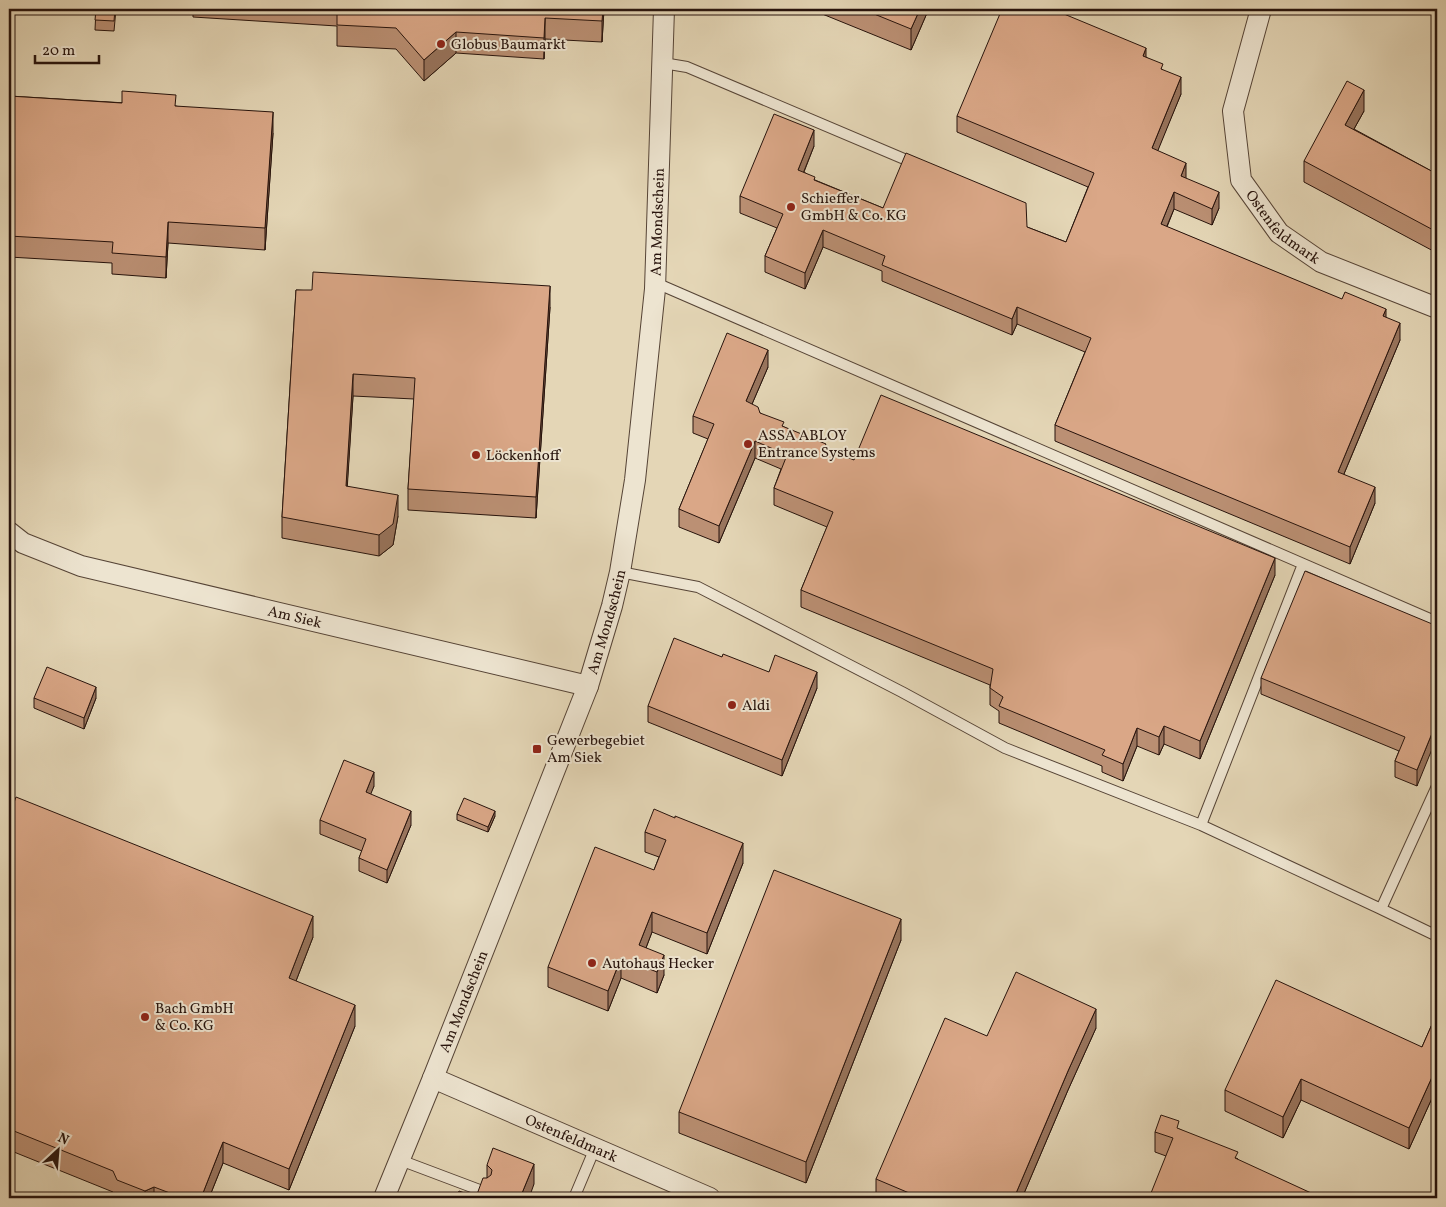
<svg xmlns="http://www.w3.org/2000/svg" width="1446" height="1207" font-family="Vollkorn,serif">
<style>
.lines{fill:none;stroke-linecap:round;stroke-linejoin:round}
.service-casing{stroke:#564436;stroke-width:12}
.minor-casing{stroke:#564436;stroke-width:22}
.service{stroke:#ede4d0;stroke-width:10}
.minor{stroke:#ede4d0;stroke-width:20}
.wall{fill:#bb9074;stroke:#27130c}
.shaded-wall{fill:#99755e;stroke:#27130c}
.building{fill:#daa787;stroke:#27130c}
.poi-dot{fill:#8f2418;stroke:#ede4d0;stroke-width:2}
.labels{text-anchor:middle;stroke-width:4;stroke-linejoin:round;paint-order:stroke}
.poi-label{font-size:15px;fill:#27130c;stroke:#ede4d0;text-anchor:start}
.street-label{font-size:15px;fill:#27130c;stroke:#ede4d0}
</style>
<rect width="100%" height="100%" fill="#e4d6b6"/>
<filter id="stains"><feTurbulence type="fractalNoise" baseFrequency=".004" numOctaves="4"/><feColorMatrix values="0 0 0 0 .2 0 0 0 0 .09 0 0 0 0 .02 0 0 0 .5 -.17"/></filter>
<radialGradient id="worn" r=".72"><stop offset=".6" stop-color="#630" stop-opacity="0"/><stop offset="1" stop-color="#630" stop-opacity=".3"/></radialGradient>
<g class="lines">
<defs>
<path id="service" d="M663,63L687,67L916,164
M656,283L1437,622
M620,572L698,587L902,692L1005,748L1201,825L1381,909L1437,786
M1201,825L1303,564
M1381,909L1437,936
M400,1160L485,1192
M574,1198L595,1148"/>
<g id="minor">
<path id="s1" d="M1261,9L1233,111L1241,180L1279,233L1321,262L1437,308"/>
<path id="s2" d="M9,532L23,543L81,566L588,686"/>
<path id="s3" d="M433,1078L710,1198"/>
<path id="s4" d="M384,1198L433,1078L588,686L612,606L620,572L635,480L655,289L664,9"/>
</g>
</defs>
<use href="#service" class="service-casing"/>
<use href="#minor" class="minor-casing"/>
<use href="#service" class="service"/>
<use href="#minor" class="minor"/>
</g>
<path class="wall" d="M96,9H116L114,31L95,30Z
M193,9H604L602,42L545,39L544,59L456,53L424,81L396,49L337,46V26L193,17Z
M810,9H927V13L911,50Z
M1146,57L1163,70L1181,94L1157,151L1186,179L1219,208L1212,225L1174,209L1167,227L1386,318L1400,340L1344,474L1375,503L1350,564L1055,441V425L1085,352L1017,324L1012,335L882,281V271L823,247L805,289L765,272V256L777,228L740,213V196L814,146L804,172L815,180L883,208L1027,227L1066,242L1088,187L957,132V116Z
M9,96L176,106L273,133L265,250L168,243L166,278L112,274V263L9,257Z
M1364,111L1354,129L1437,174V253L1304,182V161Z
M296,290L550,307L536,518L408,510V489L414,399L353,396L347,486L398,516L393,545L379,556L282,538V517Z
M768,367L752,404L760,413L784,427L826,448L854,460L1275,575L1200,759L1164,744L1159,755L1137,746L1123,781L1102,772V766L999,723V711L990,705V685L801,607V590L827,527L774,505V488L781,469L755,458L719,543L679,527V509L708,439L693,433V416Z
M1437,626L1417,786L1395,777V761L1399,751L1261,694V678Z
M722,657L817,688L782,776L648,722V706Z
M34,698H96L84,729L34,708Z
M374,786L370,794L411,825L387,883L359,871V858L362,851L320,834V820Z
M457,814L495,816L488,832L457,820Z
M9,816L313,937L296,981L355,1026L289,1190L223,1163L209,1198H115L113,1192L9,1150Z
M645,832L743,863L707,954L652,932L646,948L664,975L657,993L621,978L608,1011L548,987V967L654,870L659,857L645,852Z
M901,940L806,1183L679,1133V1112Z
M1437,1013V1087L1409,1149L1301,1100L1283,1138L1225,1111V1090L1422,1047Z
M1096,1028L1068,1090L1022,1198H876V1179L987,1036Z
M1179,1129L1238,1159L1166,1156L1155,1152V1132Z
M487,1165L534,1184L476,1197L487,1178Z"/>
<path class="shaded-wall" d="M603,9H604L602,42V21Z
M920,9H927V13L911,50V29Z
M545,18V39L544,59V38Z
M456,32V53L424,81V60Z
M1146,48V64L1143,56Z
M1181,77V94L1152,165V148Z
M1364,90V111L1345,145V125Z
M273,112V133L265,250V228Z
M814,130V146L798,186V170Z
M1186,163V179L1181,176Z
M1174,192V209L1161,240V224Z
M1219,192V208L1212,225V209Z
M168,222V243L166,278V257Z
M823,230V247L805,289V273Z
M550,286V307L536,518V497Z
M1017,307V324L1012,335V319Z
M1386,309V325L1383,316Z
M1400,323V340L1338,488V472Z
M768,350V367L746,418V401Z
M353,374V396L346,507V486Z
M755,441V458L719,543V526Z
M1375,487V503L1350,564V547Z
M398,495V516L393,545L379,556V535Z
M1275,558V575L1200,759V741Z
M817,672V688L782,776V760Z
M96,687V698L84,729V718Z
M1437,721V737L1417,786V770Z
M1164,726V744L1159,755V737Z
M1137,728V746L1123,781V764Z
M374,772V786L366,806V792Z
M411,811V825L387,883V870Z
M495,811V816L488,832V827Z
M743,843V863L707,954V933Z
M652,912V932L639,966V945Z
M313,916V937L289,999V978Z
M901,919V940L806,1183V1162Z
M664,955V975L657,993V972Z
M621,958V978L608,1011V991Z
M355,1005V1026L289,1190V1169Z
M1096,1009V1028L1068,1090L1022,1198H1014L1068,1071Z
M1437,1066V1087L1409,1149V1128Z
M1301,1079V1100L1283,1138V1117Z
M223,1142V1163L209,1198H201Z
M534,1164V1184L529,1198H520Z
M154,1187V1198H145V1191Z"/>
<path class="building" d="M96,9H115L114,21L95,20Z
M337,9H603L602,21L545,18L544,38L456,32L424,60L396,28L337,25Z
M862,9H920L911,29Z
M1002,9H1052L1146,48L1143,56L1163,64L1161,69L1181,77L1152,148L1186,163L1181,176L1219,192L1212,209L1174,192L1161,224L1342,299L1345,292L1386,309L1383,316L1400,323L1338,472L1375,487L1350,547L1055,425L1091,338L1017,307L1012,319L882,265L885,256L823,230L805,273L765,256L783,214L740,196L774,114L814,130L798,170L815,177L814,180L883,208L906,153L1026,203L1027,227L1066,242L1094,173L957,116Z
M1347,81L1364,90L1345,125L1437,174V232L1304,161Z
M122,91L176,95L175,106L273,112L265,228L168,222L166,257L112,253L113,242L9,236V96L122,103Z
M313,272L550,286L536,497L408,489L415,378L353,374L346,486L398,495L393,524L379,535L282,517L296,290H312Z
M727,333L768,350L746,401L758,407L760,413L784,422L782,426L826,444L824,448L854,460L881,395L1275,558L1200,741L1164,726L1159,737L1137,728L1123,764L1102,755L1105,750L999,706L1003,697L990,688L993,669L801,590L833,512L774,488L787,455L755,441L719,526L679,509L714,424L693,416Z
M1305,571L1437,626V721L1417,770L1395,761L1405,737L1261,678Z
M674,638L722,657L723,654L769,672L775,655L817,672L782,760L648,706Z
M47,667L96,687L84,718L34,698Z
M344,760L374,772L366,792L411,811L387,870L359,858L366,839L320,820Z
M16,797L313,916L289,978L355,1005L289,1169L223,1142L201,1198H183L154,1187L145,1191L117,1180L113,1171L9,1129V816Z
M464,798L495,811L488,827L457,814Z
M654,809L675,818V816L743,843L707,933L652,912L639,945L664,955L657,972L621,958L608,991L548,967L595,847L654,870L666,840L645,832Z
M774,870L901,919L806,1162L679,1112Z
M1016,972L1096,1009L1068,1071L1014,1198H921L876,1179L945,1018L987,1036Z
M1276,980L1422,1047L1437,1013V1066L1409,1128L1301,1079L1283,1117L1225,1090Z
M1161,1115L1179,1121L1177,1128L1238,1152L1235,1158L1322,1198H1149L1173,1138L1155,1132Z
M493,1148L534,1164L520,1198H456L459,1191L476,1197L483,1178H487L491,1175L492,1170L487,1165Z"/>
<g class="poi-dot">
<circle cx="441" cy="44" r="5"/>
<circle cx="791" cy="207" r="5"/>
<circle cx="748" cy="444" r="5"/>
<circle cx="476" cy="455" r="5"/>
<circle cx="732" cy="705" r="5"/>
<rect x="532" y="744" width="10" height="10" rx="2.5"/>
<circle cx="592" cy="963" r="5"/>
<circle cx="145" cy="1017" r="5"/>
</g>
<g class="labels">
<g class="poi-label">
<text x="451" y="49">Globus Baumarkt</text>
<text x="801" y="203">Schieffer<tspan x="801" dy="17">GmbH &amp; Co. KG</tspan></text>
<text x="758" y="440">ASSA ABLOY<tspan x="758" dy="17">Entrance Systems</tspan></text>
<text x="486" y="460">Löckenhoff</text>
<text x="742" y="710">Aldi</text>
<text x="547" y="745">Gewerbegebiet<tspan x="547" dy="17">Am Siek</tspan></text>
<text x="602" y="968">Autohaus Hecker</text>
<text x="155" y="1013">Bach GmbH<tspan x="155" dy="17">&amp; Co. KG</tspan></text>
</g>
<g class="street-label">
<text dy="5" stroke="none"><textPath href="#s4" startOffset="1022">Am Mondschein</textPath></text>
<text dy="5" stroke="none"><textPath href="#s1" startOffset="239">Ostenfeldmark</textPath></text>
<text dy="5" stroke="none"><textPath href="#s2" startOffset="300">Am Siek</textPath></text>
<text dy="5" stroke="none"><textPath href="#s4" startOffset="618">Am Mondschein</textPath></text>
<text dy="5" stroke="none"><textPath href="#s4" startOffset="212">Am Mondschein</textPath></text>
<text dy="5" stroke="none"><textPath href="#s3" startOffset="151">Ostenfeldmark</textPath></text>
</g>
</g>
<rect width="1446" height="1207" fill="none" stroke="#e4d6b6" stroke-width="30"/>
<rect x="10" y="10" width="1426" height="1187" fill="none" stroke="#27130c" stroke-width="2.5"/>
<rect x="15" y="15" width="1416" height="1177" fill="none" stroke="#27130c"/>
<g transform="translate(58 1150) rotate(26)" stroke="#ede4d0" stroke-width="4" paint-order="stroke">
<path d="M0-4L9 19L0 12L-9 19Z" fill="#27130c"/>
<text y="-8" font-size="14" font-weight="bold" text-anchor="middle" fill="#27130c">N</text>
</g>
<path d="M35 55v8h64v-8" fill="none" stroke="#27130c" stroke-width="2.5"/>
<text x="42" y="55" font-size="15" fill="#27130c" stroke="#ede4d0" stroke-width="4" paint-order="stroke">20 m</text>
<rect width="100%" height="100%" filter="url(#stains)"/>
<rect width="100%" height="100%" fill="url(#worn)"/>
</svg>
